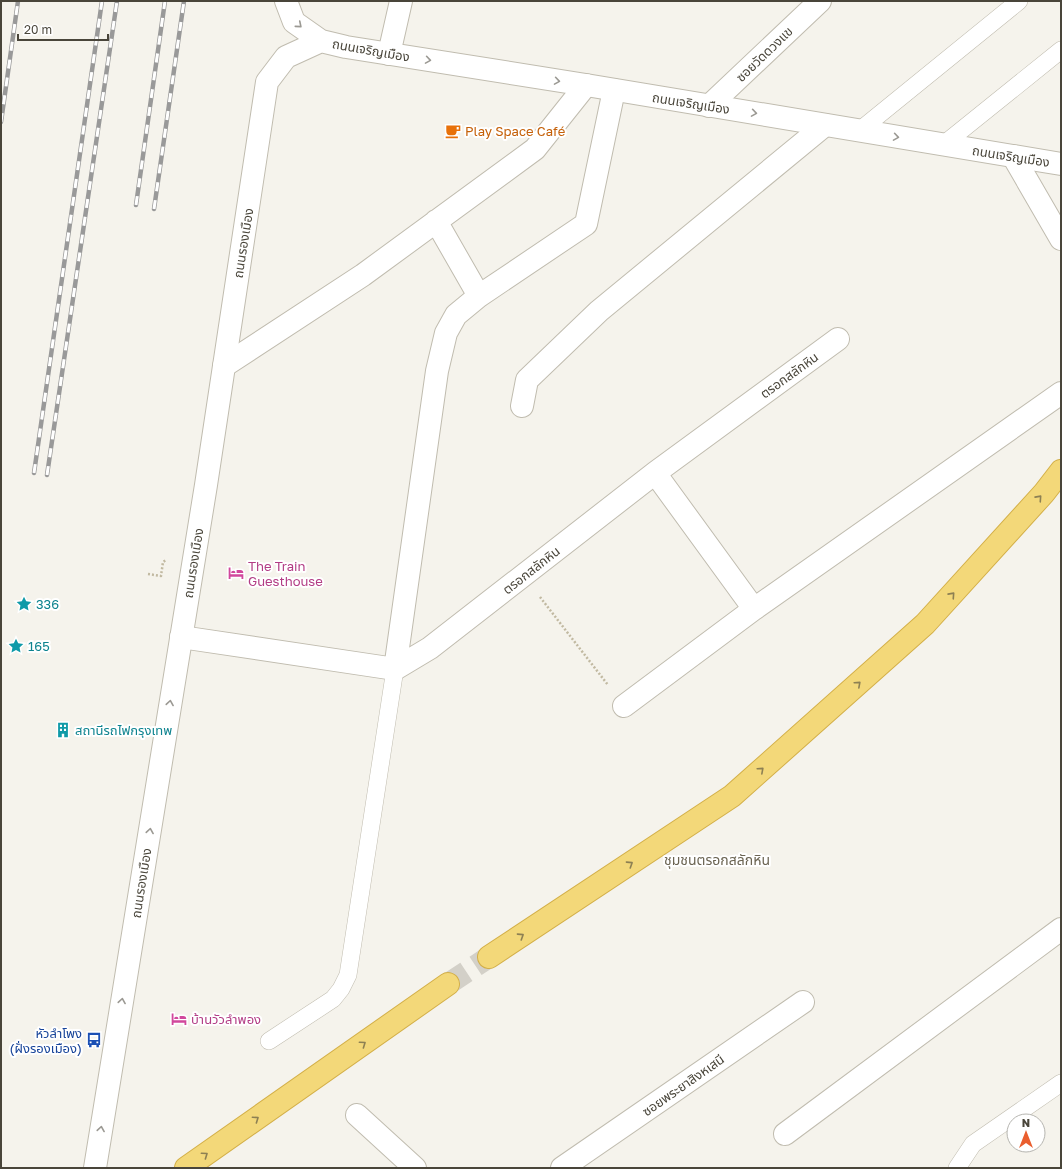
<svg xmlns="http://www.w3.org/2000/svg" width="1062" height="1169" font-family="'Golos Text','Noto Sans Thai',sans-serif">
<style>
.lines{fill:none;stroke-linecap:round;stroke-linejoin:round}
.motorway-tunnel{stroke:#d3d0c8;stroke-width:22;stroke-dasharray:22 11;stroke-linecap:butt}
.service-casing{stroke:#c0bcaf;stroke-width:18}
.minor-casing{stroke:#c0bcaf;stroke-width:24}
.tertiary-casing{stroke:#c0bcaf;stroke-width:24}
.motorway-casing{stroke:#d3af48;stroke-width:24}
.path{stroke:#c1b9a1;stroke-width:2.5;stroke-dasharray:2 2;stroke-linecap:butt}
.service{stroke:#fff;stroke-width:17}
.minor{stroke:#fff;stroke-width:22}
.tertiary{stroke:#fff;stroke-width:22}
.motorway{stroke:#f3d879;stroke-width:22}
.rail-casing{stroke:#999;stroke-width:4.5}
.rail{stroke:#fff;stroke-width:3;stroke-dasharray:9;stroke-linecap:butt}
.oneway{stroke:#9b9993}
.oneway2{stroke:#8d8053}
.labels{text-anchor:middle;stroke-width:4;stroke-linejoin:round;paint-order:stroke}
.street-label{font-size:13px;fill:#49453a;stroke:#fff}
.food-label{font-size:13px;fill:#c56008;stroke:#fff;text-anchor:start}
.hotel-label{font-size:13px;fill:#b23c85;stroke:#fff;text-anchor:start}
.culture-label{font-size:13px;fill:#0d838f;stroke:#fff;text-anchor:start}
.transit-label{font-size:13px;fill:#164399;stroke:#fff;text-anchor:end}
.neighbourhood-label{font-size:14px;fill:#6b6452;stroke:#fff}
</style>
<rect width="100%" height="100%" fill="#f5f3ec"/>
<g class="lines">
<path class="motorway-tunnel" d="M448,984L489,957"/>
<defs>
<path id="service" d="M859,131L1019,1
M943,145L1061,50
M269,1041L333,999L341,989L348,975L395,669
M957,1168L973,1144L1061,1083"/>
<path id="minor" d="M389,54L401,1
M709,106L820,1
M1013,156L1061,239
M436,221L479,296
M224,366L363,275L535,149L586,85
M522,406L527,380L599,311L825,125
M655,473L754,609
M181,637L395,669L430,648L655,473L838,339
M395,669L437,371L446,333L456,315L479,296L586,224L614,90
M624,706L754,609L1061,393
M357,1115L415,1168
M785,1134L1061,929
M562,1168L803,1002"/>
<path id="tertiary" d="M286,1L294,22L321,41L346,47L586,85L1061,164
M95,1168L206,485L267,82L286,57L321,41"/>
<path id="motorway" d="M489,957L732,796L925,624L1044,493L1061,471
M186,1168L448,984"/>
</defs>
<use href="#service" class="service-casing"/>
<use href="#minor" class="minor-casing"/>
<use href="#tertiary" class="tertiary-casing"/>
<use href="#motorway" class="motorway-casing"/>
<path class="path" d="M148,574L161,576L163,562L166,560
M540,597L608,685"/>
<use href="#service" class="service"/>
<use href="#minor" class="minor"/>
<use href="#tertiary" class="tertiary"/>
<use href="#motorway" class="motorway"/>
<defs>
<path id="rail" d="M1,122L18,1
M136,205L165,1
M154,209L184,1
M34,473L102,1
M47,475L117,1"/>
</defs>
<use href="#rail" class="rail-casing"/>
<use href="#rail" class="rail"/>
</g>
<defs><path id="oneway-chevron" d="M-2-3.5L2.5 0L-2 3.5" fill="none" stroke-width="1.6" stroke-linecap="round" stroke-linejoin="round"/></defs>
<g class="oneway">
<use href="#oneway-chevron" transform="translate(299 25) rotate(40)"/>
<use href="#oneway-chevron" transform="translate(428 60) rotate(9)"/>
<use href="#oneway-chevron" transform="translate(557 81) rotate(9)"/>
<use href="#oneway-chevron" transform="translate(754 113) rotate(9)"/>
<use href="#oneway-chevron" transform="translate(896 137) rotate(9)"/>
<use href="#oneway-chevron" transform="translate(170 703) rotate(-81)"/>
<use href="#oneway-chevron" transform="translate(150 831) rotate(-81)"/>
<use href="#oneway-chevron" transform="translate(122 1001) rotate(-81)"/>
<use href="#oneway-chevron" transform="translate(101 1129) rotate(-81)"/>
</g>
<g class="oneway2">
<use href="#oneway-chevron" transform="translate(1039 498) rotate(-48)"/>
<use href="#oneway-chevron" transform="translate(952 595) rotate(-48)"/>
<use href="#oneway-chevron" transform="translate(858 684) rotate(-42)"/>
<use href="#oneway-chevron" transform="translate(761 770) rotate(-42)"/>
<use href="#oneway-chevron" transform="translate(630 864) rotate(-33)"/>
<use href="#oneway-chevron" transform="translate(521 936) rotate(-33)"/>
<use href="#oneway-chevron" transform="translate(363 1044) rotate(-35)"/>
<use href="#oneway-chevron" transform="translate(256 1119) rotate(-35)"/>
<use href="#oneway-chevron" transform="translate(205 1155) rotate(-35)"/>
</g>
<defs>
<symbol id="cafe-bare" viewBox="-9 -9 18 18"><path d="M-5.5-4.5H6V0H3Q3 3.5 0 3.5H-2.5Q-5.5 3.5-5.5 0ZM3-3.2v2h1.7v-2ZM-6 4.5H4V6H-6Z" fill="#e8710a" stroke="#fff" stroke-width="2.5" paint-order="stroke"/></symbol>
<symbol id="hotel-bare" viewBox="-9 -9 18 18"><path d="M-6-4.5h1.5V1H6V5H4.5V3h-9V5H-6ZM-4 0a1.8 1.8 0 1 1 3.6 0ZM.5 0V-2.5h3Q6-2.5 6 0Z" fill="#d1479c" stroke="#fff" stroke-width="2.5" paint-order="stroke"/></symbol>
<symbol id="sight-bare" viewBox="-9 -9 18 18"><path d="M0-6L1.8-2.2L6-1.7L2.9 1.2L3.7 5.4L0 3.3L-3.7 5.4L-2.9 1.2L-6-1.7L-1.8-2.2Z" fill="#0f9aa8" stroke="#fff" stroke-width="2.5" paint-order="stroke"/></symbol>
<symbol id="building-bare" viewBox="-9 -9 18 18"><path d="M-4-6H4V6H1V3H-1V6H-4ZM-2.5-4.3h1.7v1.8h-1.7ZM.8-4.3h1.7v1.8H.8ZM-2.5-1h1.7V.8h-1.7ZM.8-1h1.7V.8H.8Z" fill="#0f9aa8" stroke="#fff" stroke-width="2.5" paint-order="stroke"/></symbol>
<symbol id="bus-bare" viewBox="-9 -9 18 18"><path d="M-5-6H5V4H4V6H2V4H-2V6H-4V4H-5ZM-3.5-4V0h7V-4ZM-3.5 1.2v1.5H-2V1.2ZM2 1.2v1.5H3.5V1.2Z" fill="#1a4fb4" stroke="#fff" stroke-width="2.5" paint-order="stroke"/></symbol>
</defs>
<g fill-rule="evenodd">
<use href="#cafe-bare" x="442" y="120" width="22" height="22"/>
<use href="#hotel-bare" x="225" y="562" width="22" height="22"/>
<use href="#sight-bare" x="13" y="593" width="22" height="22"/>
<use href="#sight-bare" x="5" y="635" width="22" height="22"/>
<use href="#building-bare" x="52" y="719" width="22" height="22"/>
<use href="#hotel-bare" x="168" y="1008" width="22" height="22"/>
<use href="#bus-bare" x="83" y="1029" width="22" height="22"/>
</g>
<g class="labels">
<g class="street-label">
<text transform="translate(371 50) rotate(10)" y="5">ถนนเจริญเมือง</text>
<text transform="translate(764 54) rotate(-44)" y="5">ซอยวัดดวงแข</text>
<text transform="translate(691 103) rotate(9)" y="5">ถนนเจริญเมือง</text>
<text transform="translate(1011 156) rotate(9)" y="5">ถนนเจริญเมือง</text>
<text transform="translate(243 243) rotate(-81)" y="5">ถนนรองเมือง</text>
<text transform="translate(789 375) rotate(-36)" y="5">ตรอกสลักหิน</text>
<text transform="translate(193 563) rotate(-81)" y="5">ถนนรองเมือง</text>
<text transform="translate(531 570) rotate(-38)" y="5">ตรอกสลักหิน</text>
<text transform="translate(141 883) rotate(-81)" y="5">ถนนรองเมือง</text>
<text transform="translate(683 1085) rotate(-35)" y="5">ซอยพระยาสิงหเสนี</text>
</g>
<g class="food-label">
<text x="465" y="136">Play Space Café</text>
</g>
<g class="hotel-label">
<text x="248" y="571">The Train<tspan x="248" dy="15">Guesthouse</tspan></text>
<text x="191" y="1024">บ้านวัวลำพอง</text>
</g>
<g class="culture-label">
<text x="36" y="609">336</text>
<text x="28" y="651">165</text>
<text x="75" y="735">สถานีรถไฟกรุงเทพ</text>
</g>
<g class="transit-label">
<text x="82" y="1038">หัวลำโพง<tspan x="82" dy="15">(ฝั่งรองเมือง)</tspan></text>
</g>
<g class="neighbourhood-label">
<text x="717" y="865">ชุมชนตรอกสลักหิน</text>
</g>
</g>
<rect width="1062" height="1169" fill="none" stroke="#49453a" stroke-width="4"/>
<g transform="translate(1026 1133)"><circle r="19" fill="#ffffff" stroke="#b6b5b0"/>
<path d="M0-3L7 15L0 10L-7 15Z" fill="#ea5e2e"/>
<text y="-6" font-size="11" font-weight="bold" text-anchor="middle" fill="#49453a">N</text>
</g>
<path d="M18 34v6h90v-6" fill="none" stroke="#49453a" stroke-width="2"/>
<text x="24" y="34" font-size="12" fill="#49453a" stroke="#ffffff" stroke-width="3" paint-order="stroke">20 m</text>
</svg>
